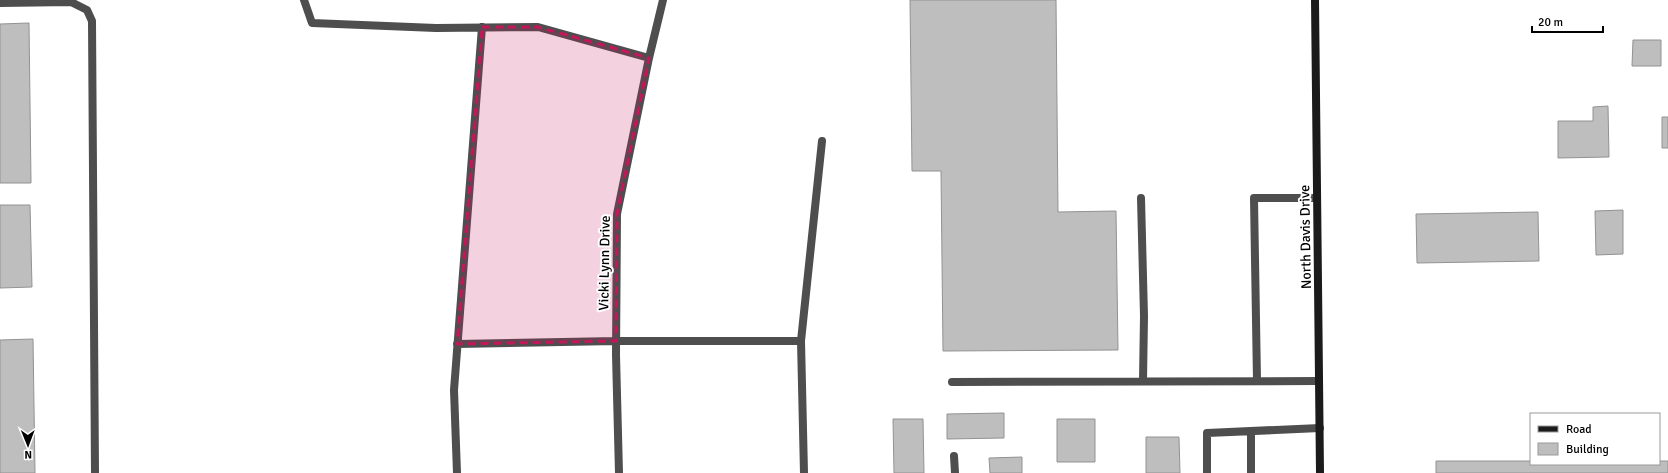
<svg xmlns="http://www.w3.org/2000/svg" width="1668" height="473" font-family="Signika,sans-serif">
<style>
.building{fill:#bebebe;stroke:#929292}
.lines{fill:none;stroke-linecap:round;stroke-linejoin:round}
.service{stroke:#4e4e4e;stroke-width:8}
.minor{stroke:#4e4e4e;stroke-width:8}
.secondary{stroke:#1b1b1b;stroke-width:8}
.marked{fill:#c2185b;fill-opacity:0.2;stroke:#c2185b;stroke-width:3;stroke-dasharray:8 5;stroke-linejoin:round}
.labels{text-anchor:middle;stroke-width:4;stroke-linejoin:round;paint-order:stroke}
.street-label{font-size:14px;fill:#000;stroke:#fff}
</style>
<rect width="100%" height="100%" fill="#fff"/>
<path class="building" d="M910,0H1056L1058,212L1116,211L1118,350L943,351L941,171H912Z
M29,23L31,183H0V24Z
M1633,40H1661V66H1632Z
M1608,106L1609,157L1558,158V121H1593V107Z
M1662,117H1668V148H1662Z
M0,205H30L32,287L0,288Z
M1623,210V254L1596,255L1595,211Z
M1538,212L1539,261L1417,263L1416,214Z
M33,339L35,473H0V340Z
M1004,413V438L947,439V414Z
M893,419H923L924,473H894Z
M1057,419H1095V462H1057Z
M1146,437H1179L1180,473H1146Z
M1022,457V473H990L989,458Z
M1436,461H1531V464H1659V461H1668V473H1436Z"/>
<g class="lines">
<path class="service" d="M0,3L71,2L87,10L92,21L95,473
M1141,198L1144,316L1143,381
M616,341H801
M1257,381L1254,198H1317
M952,382L1319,381
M1251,431V473
M954,456L955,473
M804,473L801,341L822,141
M1207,473V433L1320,428"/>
<path class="minor" d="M304,0L312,23L436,28L538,27L649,58
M457,344L616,341
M457,473L454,390L482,27
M619,473L616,355L617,214L649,58L663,0"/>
<path class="secondary" d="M1315,0L1320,473"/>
</g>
<path class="marked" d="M482,27H538L649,58L617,214L616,341L457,344Z"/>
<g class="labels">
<g class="street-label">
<text transform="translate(1305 237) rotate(-91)" y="5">North Davis Drive</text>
<text transform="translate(604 263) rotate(-89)" y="5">Vicki Lynn Drive</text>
</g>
</g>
<rect x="1530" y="413" width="130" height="52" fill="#ffffff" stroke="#999999"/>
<rect x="1538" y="426" width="20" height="6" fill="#1b1b1b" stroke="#999999"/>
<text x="1566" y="433" font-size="12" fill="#000000">Road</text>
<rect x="1538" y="443" width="20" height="12" fill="#bebebe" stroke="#999999"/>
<text x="1566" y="453" font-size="12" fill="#000000">Building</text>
<g transform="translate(28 445) rotate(179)" stroke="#ffffff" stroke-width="3" paint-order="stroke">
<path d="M0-3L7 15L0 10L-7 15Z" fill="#000000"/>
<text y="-6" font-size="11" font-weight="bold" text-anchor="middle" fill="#000000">N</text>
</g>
<path d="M1532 26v6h71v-6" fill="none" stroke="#000000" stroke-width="2"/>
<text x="1538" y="26" font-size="12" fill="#000000" stroke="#ffffff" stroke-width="3" paint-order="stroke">20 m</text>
</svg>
